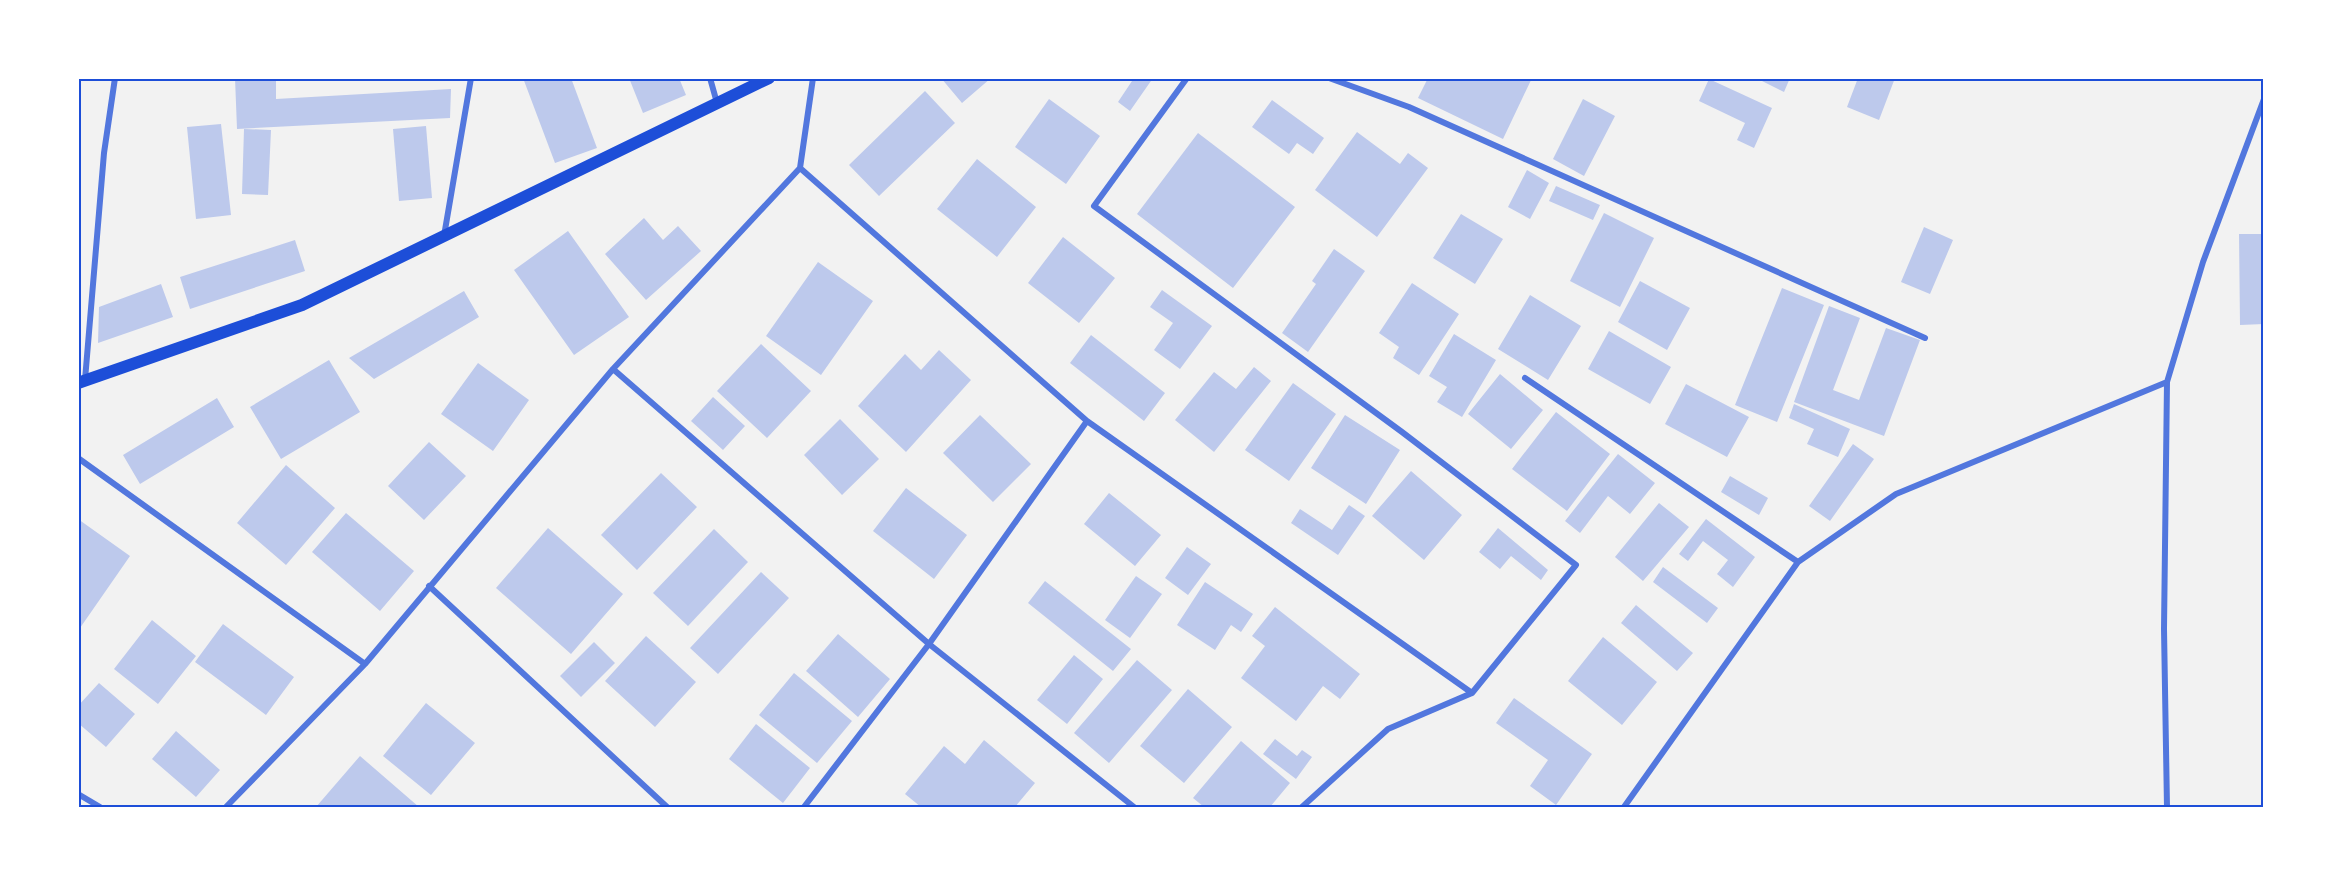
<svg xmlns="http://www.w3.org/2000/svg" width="2342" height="885" font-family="Merriweather,serif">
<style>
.building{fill:#bdc9ec}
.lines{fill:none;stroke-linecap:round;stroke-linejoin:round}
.minor{stroke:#5277de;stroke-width:6}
.secondary{stroke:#1d4ed8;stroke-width:12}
.neatline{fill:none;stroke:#1d4ed8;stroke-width:2}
</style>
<rect width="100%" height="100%" fill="#f2f2f2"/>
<path class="building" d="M235,78H276V99L451,89L450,118L237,129Z
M523,78H571L597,148L555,163Z
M629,78H679L686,95L643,113Z
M941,78H991L962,103Z
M1134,78H1153L1130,111L1118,102Z
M1428,78H1532L1503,139L1418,98Z
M1756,78H1790L1784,92Z
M1858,78H1895L1879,120L1847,107Z
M1709,79L1772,108L1754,148L1737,140L1745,123L1699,101Z
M925,91L955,123L879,196L849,165Z
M1049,99L1100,136L1066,184L1015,147Z
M1583,99L1615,116L1584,176L1553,159Z
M1272,100L1324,138L1313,154L1297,143L1289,154L1252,127Z
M221,124L231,215L196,219L187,127Z
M426,126L432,198L399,201L393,129Z
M244,129L271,130L268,195L242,194Z
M1357,132L1400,164L1408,153L1428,168L1377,237L1315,190Z
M1198,133L1295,207L1233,288L1137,214Z
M977,159L1036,207L997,257L937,209Z
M1527,170L1549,183L1530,219L1508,207Z
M1556,186L1600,205L1593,220L1549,201Z
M1604,213L1654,238L1620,307L1570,281Z
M1461,214L1503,239L1475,284L1433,258Z
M644,218L663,240L678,226L701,251L646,300L605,254Z
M1924,227L1953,240L1930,294L1901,282Z
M568,231L629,317L574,355L514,270Z
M2239,234H2264V324L2240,325Z
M1063,237L1115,278L1079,323L1028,283Z
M295,240L305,271L190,309L180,277Z
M1334,249L1365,271L1308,352L1282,333L1316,284L1312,281Z
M818,262L873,301L821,375L766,336Z
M1640,281L1690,308L1667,350L1618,322Z
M1412,283L1459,314L1419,375L1393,358L1399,347L1379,333Z
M161,284L173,317L98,343L99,307Z
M1782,288L1824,305L1777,422L1735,405Z
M1162,290L1212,326L1180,369L1154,350L1173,323L1150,307Z
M464,291L479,317L374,379L349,358Z
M1530,295L1581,326L1548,380L1498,349Z
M1829,306L1860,318L1833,390L1859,400L1886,328L1920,340L1884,436L1794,402Z
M1609,331L1671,367L1650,404L1588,369Z
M1454,334L1496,360L1462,417L1437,402L1447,387L1429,376Z
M1091,335L1165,393L1144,421L1070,363Z
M761,344L811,391L767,438L717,391Z
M939,350L971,380L906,452L858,406L905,354L921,370Z
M329,360L360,412L281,459L250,407Z
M478,363L529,400L493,451L441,414Z
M1254,367L1271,381L1214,452L1175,420L1214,372L1236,389Z
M1500,374L1543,410L1511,449L1468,414Z
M1293,383L1336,414L1289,481L1245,450Z
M1686,384L1749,417L1727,457L1665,424Z
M713,397L745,426L723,450L691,421Z
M217,398L234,427L140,484L123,455Z
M1794,404L1850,429L1838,457L1807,444L1814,429L1789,418Z
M1556,412L1610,454L1567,511L1512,469Z
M980,415L1031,464L993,502L943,453Z
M1345,415L1400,450L1366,504L1311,468Z
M840,419L879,459L842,495L804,455Z
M429,442L466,476L424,520L388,486Z
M1853,444L1874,459L1830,521L1809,506Z
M1618,454L1655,483L1630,514L1608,496L1580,533L1565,521Z
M286,465L335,508L286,565L237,523Z
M1411,471L1462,515L1424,560L1372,516Z
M661,473L697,507L637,570L601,535Z
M1730,476L1768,498L1759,515L1721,492Z
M906,488L967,535L934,579L873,531Z
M1109,493L1161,535L1135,566L1084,524Z
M1659,503L1689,527L1643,581L1615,557Z
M1349,505L1365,516L1338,555L1291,523L1300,509L1332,530Z
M346,513L414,571L380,611L312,552Z
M78,519L130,556L80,628L78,626Z
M1706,519L1755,557L1733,587L1717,574L1728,560L1703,541L1688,561L1679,554Z
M548,528L623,594L571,654L496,588Z
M1498,528L1548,570L1541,580L1511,556L1500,569L1479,552Z
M714,529L748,562L688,626L653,593Z
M1187,547L1211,564L1188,595L1165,578Z
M1663,567L1718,608L1707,623L1653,582Z
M761,572L789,598L718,674L690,648Z
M1136,576L1162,594L1130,638L1105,620Z
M1045,581L1131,649L1113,671L1028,603Z
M1205,582L1253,614L1241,632L1231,625L1215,650L1177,625Z
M1636,605L1693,653L1677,671L1621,623Z
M1275,607L1360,674L1340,699L1323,686L1296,721L1241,678L1265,646L1252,636Z
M152,620L196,656L158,704L114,669Z
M223,624L294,677L266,715L195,662Z
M838,634L890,679L858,717L806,671Z
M646,636L696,682L655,727L605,681Z
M1603,637L1657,682L1622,725L1568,681Z
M594,642L615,663L581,697L560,676Z
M1074,655L1103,679L1067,724L1037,700Z
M1137,660L1172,690L1109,763L1074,733Z
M794,673L852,721L817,763L759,715Z
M99,683L135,714L106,747L78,723V706Z
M1188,689L1232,727L1184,783L1140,746Z
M1514,698L1592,754L1556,805L1530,786L1548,760L1496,723Z
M426,703L475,743L431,795L383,756Z
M756,724L810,768L783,803L729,759Z
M176,731L220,770L196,797L152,759Z
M1275,739L1297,756L1302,750L1312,757L1296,779L1263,754Z
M984,740L1035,783L1015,807H921L905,794L944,746L965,764Z
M1241,741L1290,783L1270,807H1204L1193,798Z
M360,756L419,807H316Z"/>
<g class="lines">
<path class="minor" d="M710,78L717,103
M1187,78L1094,206L1402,432L1576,565L1472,693L1388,729L1302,807
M1329,78L1409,107L1925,338
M800,168L1087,421L1472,693
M444,236L471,78
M613,369L929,644L1134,807
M1525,378L1798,562
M85,380L104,153L115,78
M2167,382L2164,629L2167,807
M78,458L365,664
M429,586L667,807
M78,794L100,807
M226,807L365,664L613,369L800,168L813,78
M804,807L929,644L1087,421
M1624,807L1798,562L1896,494L2167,382L2203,262L2264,99"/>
<path class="secondary" d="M78,383L302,305L769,78"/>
</g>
<rect width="2342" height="885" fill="none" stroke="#ffffff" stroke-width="159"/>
<rect x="80" y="80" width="2182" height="726" class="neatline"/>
</svg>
